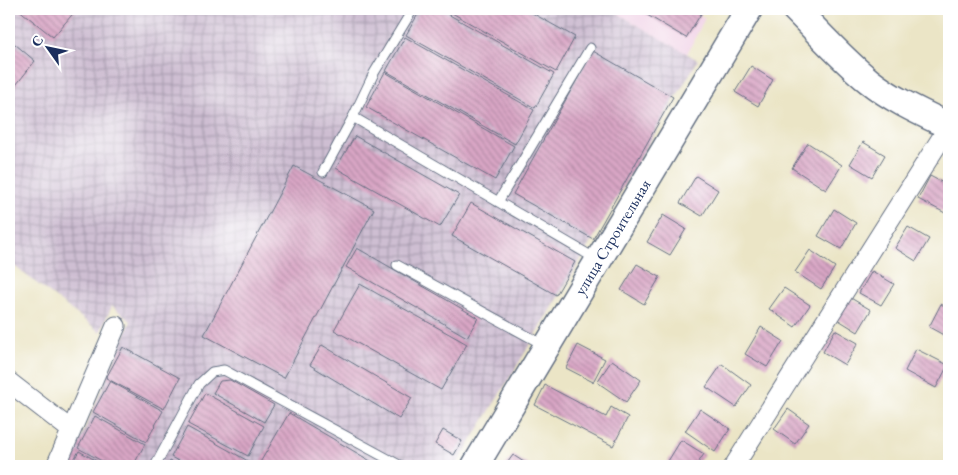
<svg xmlns="http://www.w3.org/2000/svg" width="958" height="475" font-family="'EB Garamond',serif">
<style>
.built{fill:#f0d0e5}
.industrial{fill:url(#industrial-grid)}
.building{fill:url(#building-back-hatch)}
.lines{fill:none;stroke-linecap:round;stroke-linejoin:round}
.service-casing{stroke:#646f82;stroke-width:11}
.minor-casing{stroke:#646f82;stroke-width:21}
.secondary-casing{stroke:#646f82;stroke-width:29}
.service{stroke:#fff;stroke-width:9}
.minor{stroke:#fff;stroke-width:19}
.secondary{stroke:#fff;stroke-width:26}
.labels{text-anchor:middle;stroke-width:4.5;stroke-linejoin:round;paint-order:stroke}
.street-label{font-size:16px;fill:#1b2f5e;stroke:#fff}
</style>
<defs>
<pattern id="industrial-grid" width="8" height="8" patternUnits="userSpaceOnUse" patternTransform="scale(1.25)"><rect width="8" height="8" fill="#cebed2"/><path d="M0 4h8M4 0v8" fill="none" stroke="#a69bae"/></pattern>
<pattern id="building-back-hatch" width="6" height="6" patternUnits="userSpaceOnUse" patternTransform="scale(1.25)"><rect width="6" height="6" fill="#d9a6c5"/><path d="M-1 5l2 2M0 0l6 6M5-1l2 2" fill="none" stroke="#af88a3"/></pattern>
</defs>
<rect width="100%" height="100%" fill="#fff"/>
<filter id="ink" filterUnits="userSpaceOnUse"><feTurbulence type="fractalNoise" baseFrequency=".02" numOctaves="2"/><feDisplacementMap in="SourceGraphic" scale="10" xChannelSelector="R" yChannelSelector="G"/><feConvolveMatrix kernelMatrix="1 2 1 2 8 2 1 2 1" color-interpolation-filters="sRGB"/></filter>
<filter id="wash" filterUnits="userSpaceOnUse"><feTurbulence type="fractalNoise" baseFrequency=".0096" numOctaves="4" result="noise"/><feDisplacementMap in="SourceGraphic" scale="20" xChannelSelector="R" yChannelSelector="G"/><feGaussianBlur stdDeviation="1.12" result="paint"/><feColorMatrix in="noise" values="0 0 0 0 0 0 0 0 0 0 0 0 0 0 0 0 0 1.4 0 .05"/><feComposite in="paint" operator="in"/></filter>
<g filter="url(#wash)">
<rect width="100%" height="100%" fill="#ebe5c6"/>
<path class="built" d="M610,9H693L694,12L705,18L687,54Z"/>
<path class="industrial" d="M9,9H610L698,60L554,305L456,466H69L131,321L112,306L100,332L9,262Z"/>
<g id="blocks">
<path class="building" d="M18,9H77L53,37Z
M421,9H439L554,74L535,108L406,35Z
M445,9H525L575,37L556,72Z
M637,9H704L686,38Z
M405,37L534,110L515,144L386,71Z
M9,39L35,61L9,94Z
M593,51L673,97L593,239L513,194Z
M751,66L773,80L758,106L735,92Z
M385,72L514,146L495,180L366,107Z
M355,136L459,195L440,227L336,168Z
M863,142L885,155L872,177L850,164Z
M808,143L842,165L826,190L792,168Z
M294,166L374,209L284,378L204,335Z
M696,176L718,190L702,216L680,203Z
M930,176L949,186V215L918,199Z
M471,203L575,262L556,295L452,236Z
M834,209L856,223L841,249L818,236Z
M663,215L686,229L670,255L647,242Z
M908,227L929,239L916,261L895,248Z
M357,248L478,318L467,337L346,267Z
M810,250L835,267L821,289L795,272Z
M637,264L660,277L644,304L621,290Z
M872,271L894,284L881,305L859,293Z
M360,284L467,344L441,390L334,330Z
M784,288L810,305L795,327L769,309Z
M849,297L871,310L858,332L837,319Z
M941,304L949,309V338L929,327Z
M761,327L783,341L767,367L745,354Z
M835,330L858,343L845,365L823,352Z
M322,345L412,398L399,419L310,365Z
M578,345L605,359L593,382L566,368Z
M123,347L180,378L164,409L106,378Z
M916,349L948,365L936,388L905,371Z
M612,360L641,380L626,402L597,382Z
M722,364L751,385L736,407L706,387Z
M230,380L274,405L264,422L213,393L220,381Z
M110,381L163,411L146,442L93,412Z
M545,385L606,417L611,407L628,417L613,446L535,405Z
M205,393L264,426L248,456L188,424Z
M700,409L730,429L715,452L685,431Z
M788,409L809,424L795,444L774,429Z
M289,413L379,466H258Z
M95,416L145,444L133,466H111L78,448Z
M187,427L248,461L245,466H187L171,457Z
M443,430L462,441L454,455L435,444Z
M681,440L704,454L696,466H665Z
M79,451L106,466H70Z
M513,455L530,466H505Z
M170,461L180,466H167Z"/>
</g>
</g>
<g filter="url(#ink)">
<use href="#blocks" fill-opacity="0" stroke="#646f82" stroke-width="1"/>
<g class="lines">
<defs>
<path id="service" d="M353,117L596,259
M323,172L353,117L374,73L413,9
M498,202L590,48
M397,265L544,345
M155,466L199,384L212,372L224,370L401,466"/>
<path id="minor" d="M9,382L71,430
M56,466L116,326
M734,466L949,126"/>
<path id="secondary" d="M795,9C819,33 842,59 869,81C893,100 922,113 949,126
M475,466L749,9"/>
</defs>
<use href="#service" class="service-casing"/>
<use href="#minor" class="minor-casing"/>
<use href="#secondary" class="secondary-casing"/>
<use href="#service" class="service"/>
<use href="#minor" class="minor"/>
<use href="#secondary" class="secondary"/>
</g>
</g>
<g class="labels">
<g class="street-label">
<text transform="translate(612 237) rotate(-59)" y="6">улица Строительная</text>
</g>
</g>
<rect width="958" height="475" fill="none" stroke="#fff" stroke-width="30"/>
<g transform="translate(48 48) rotate(303)" stroke="#ffffff" stroke-width="4" paint-order="stroke">
<path d="M0-4L9 19L0 12L-9 19Z" fill="#1b2f5e"/>
<text y="-8" font-size="14" font-weight="bold" text-anchor="middle" fill="#1b2f5e">С</text>
</g>
</svg>
